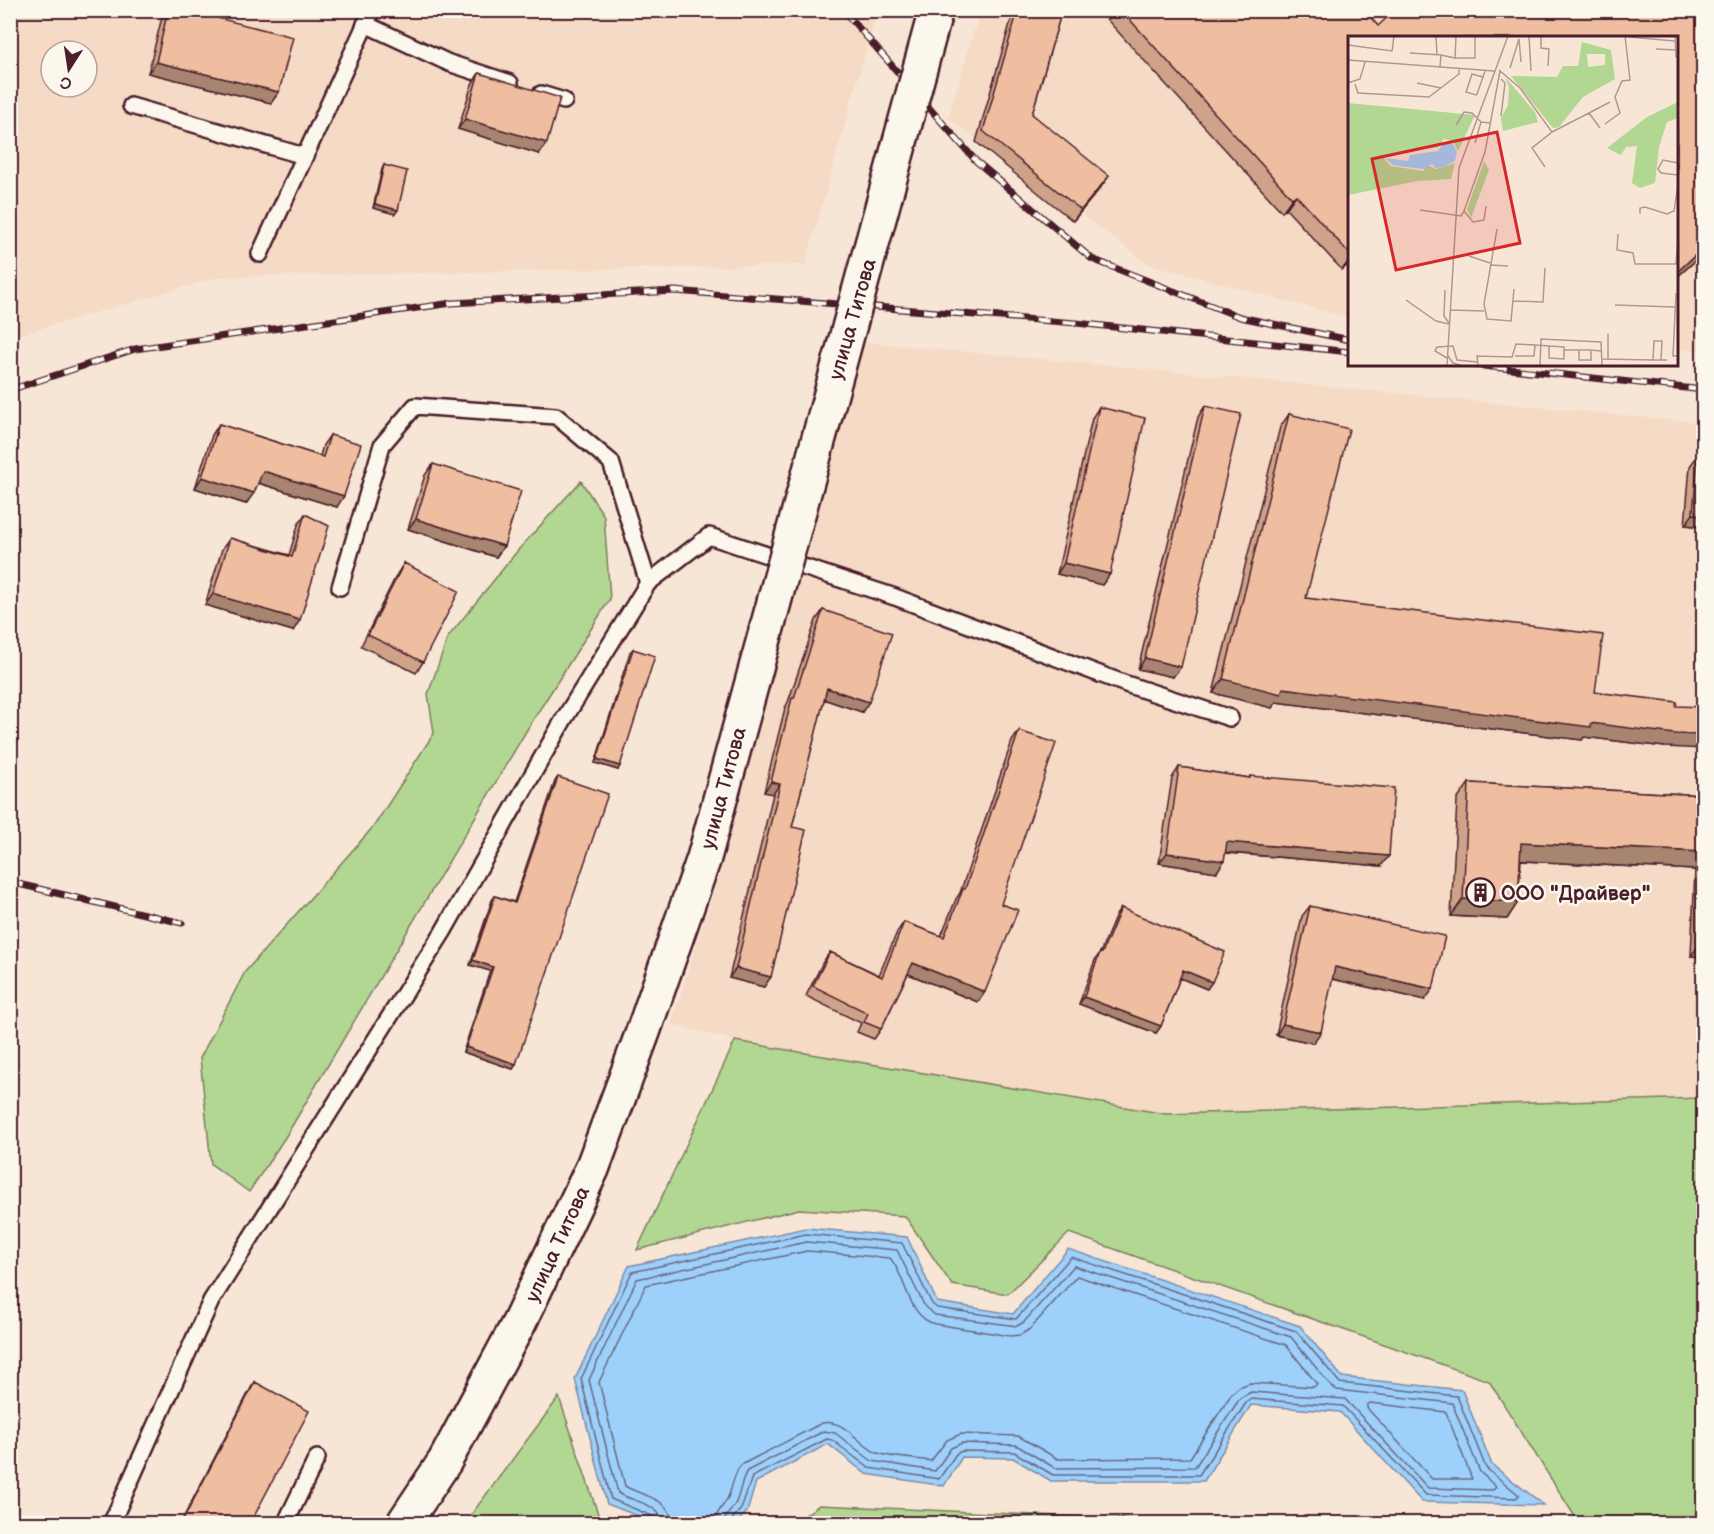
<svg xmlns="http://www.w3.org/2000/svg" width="1714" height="1534" font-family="'Balsamiq Sans',sans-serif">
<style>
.built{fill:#f5dac5;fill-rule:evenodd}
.green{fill:#b1d792;stroke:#7e7b5e;stroke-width:1.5}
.water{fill:#9dd1fb;stroke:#7c8aa8;stroke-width:1.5}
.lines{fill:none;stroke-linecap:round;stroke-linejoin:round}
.shore{stroke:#6b667e;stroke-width:1.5}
.lane-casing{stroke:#4a1f2b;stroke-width:20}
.lane{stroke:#fbf7ec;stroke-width:15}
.rail-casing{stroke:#4a1f2b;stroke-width:7}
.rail{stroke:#fbf7ec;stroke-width:4.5;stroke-dasharray:14;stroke-linecap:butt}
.secondary-bridge-casing{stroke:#4a1f2b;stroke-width:38;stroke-linecap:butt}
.secondary-bridge{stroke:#fbf7ec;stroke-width:33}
.wall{fill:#cea38a;stroke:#4a1f2b;stroke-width:1.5}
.shaded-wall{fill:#a78570;stroke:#4a1f2b;stroke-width:1.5}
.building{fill:#efbea0;stroke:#4a1f2b;stroke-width:1.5}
.labels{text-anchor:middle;stroke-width:5;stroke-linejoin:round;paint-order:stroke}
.street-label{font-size:20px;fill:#4a1f2b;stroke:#fbf7ec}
.poi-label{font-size:20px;font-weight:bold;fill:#4a1f2b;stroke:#fbf7ec;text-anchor:start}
.inset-road{fill:none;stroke:#b29691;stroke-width:1.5}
.view{fill:#d62828;fill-opacity:0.15;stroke:#d62828;stroke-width:3}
.inset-edge{fill:none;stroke:#4a1f2b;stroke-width:3}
</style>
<rect width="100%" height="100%" fill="#f7e6d5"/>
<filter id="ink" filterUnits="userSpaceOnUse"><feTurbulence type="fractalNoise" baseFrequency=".0167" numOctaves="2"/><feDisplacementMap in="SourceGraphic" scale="12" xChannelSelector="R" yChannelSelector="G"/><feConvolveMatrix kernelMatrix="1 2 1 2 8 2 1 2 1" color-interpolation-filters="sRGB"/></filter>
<g filter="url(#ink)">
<path class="built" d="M11,11H877L805,265L219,277L11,337ZM51,51H87V87H51Z
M980,11H1703V351L1677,349L1676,38H1350L1349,318L1149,264L948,118Z
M864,342L1703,423V1098L1166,1114L735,1041L671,1024L726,853L785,623Z"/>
<path class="green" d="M581,481L604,516L610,599L528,728L286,1136L249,1192L211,1164L200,1058L245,972L374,826L434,733L428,694L448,637L519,549Z
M735,1041L1166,1114L1703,1098V1523H1579L1489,1381L1069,1233L1008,1294L952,1285L905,1216L799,1209L637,1250Z
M559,1397L601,1523H465Z
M819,1505L1211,1523H794Z"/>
<path class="water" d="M806,1228L907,1237L937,1302L1013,1314L1068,1249L1300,1326L1342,1377L1462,1390L1492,1465L1544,1505L1422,1502L1340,1412L1251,1405L1204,1481H1051L1013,1458L962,1457L944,1486L866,1474L828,1444L756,1482L747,1512L736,1523H656L607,1504L575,1379L629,1266Z"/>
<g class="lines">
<path class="shore" d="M1370,1403L1446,1412L1472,1479H1432L1367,1408V1405Z
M655,1524L652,1516L611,1499L581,1379L632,1272L806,1234L902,1243L932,1304L937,1308L1016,1319L1071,1257L1296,1331L1340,1383L1457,1396L1486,1468L1519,1495L1516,1498L1426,1495L1343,1406L1251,1399L1246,1403L1199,1475H1053L1014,1452L962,1451L956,1454L939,1479L869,1468L832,1440L827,1439L752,1477L741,1509L733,1518L732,1524
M663,1524C661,1503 632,1502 618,1493L589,1380L637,1279L806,1242L897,1250L925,1307L935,1315L1017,1326L1024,1322L1074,1266L1291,1337L1331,1386L1337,1390L1452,1403L1480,1472L1496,1487L1493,1490L1428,1488L1345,1399L1251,1392L1240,1398L1195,1467L1055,1468L1016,1445L962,1443L951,1448L935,1471L872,1461L835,1433L824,1431L747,1471C740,1481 741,1495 734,1506C730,1513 725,1514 724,1524
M672,1524C671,1497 643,1497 625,1486L599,1382L646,1285L807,1251L890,1258C907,1277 907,1317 935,1324L1010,1336L1020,1335L1030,1329L1077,1276L1286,1345L1317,1384L1314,1387L1250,1383L1239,1387L1232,1393L1190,1458L1058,1459L1018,1436L961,1434L947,1440L931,1461C917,1459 885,1457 875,1452C856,1442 845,1419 822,1423L741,1465C732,1475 733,1490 726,1501C720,1510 716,1513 715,1524"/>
<defs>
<path id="lane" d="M365,24L449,63L510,83
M541,94L564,101
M131,106L304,156
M260,254L372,10
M648,583L709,536L895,597L1126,684L1230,718
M111,1524L211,1301L443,932L564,719L648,583L611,462L556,416L415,406L382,445L340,587
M285,1524L317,1458"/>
</defs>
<use href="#lane" class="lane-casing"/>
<use href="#lane" class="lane"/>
<defs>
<path id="rail" d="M843,10L976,161L1092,259L1240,317L1350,340
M1465,364L1704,390
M10,390L135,349L452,303L675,291L1076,323L1350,352
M10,882L182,923"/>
</defs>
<use href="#rail" class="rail-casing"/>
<use href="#rail" class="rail"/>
<defs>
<path id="secondary-bridge" d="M403,1524L445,1461L520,1321L592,1169L643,1032L704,858L936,10"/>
</defs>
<use href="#secondary-bridge" class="secondary-bridge-casing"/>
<use href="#secondary-bridge" class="secondary-bridge"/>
</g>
<path class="wall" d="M166,10H186L279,92L271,103L148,73L162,17Z
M1014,10H1062L1032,114L1101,187L1073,221L976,142Z
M1101,10H1364L1378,26L1704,10V253L1677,277V38H1350V263L1342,270L1286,209L1282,212L1100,12Z
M479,73L539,154L458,129L472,84Z
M384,165L395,214L373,208L382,169Z
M1205,406L1173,677L1138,669L1198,417Z
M1099,407L1110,574L1102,585L1057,574L1092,418Z
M1289,414L1306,598L1665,747L1584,737L1582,740L1276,702L1272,708L1213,693L1280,427Z
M219,424L320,456L323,445L330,435L337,507L258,483L246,504L195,488L212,435Z
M1698,455L1704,456V527L1685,525L1690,466Z
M433,464L504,546L496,557L408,529L425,475Z
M305,514L293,631L205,605L222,549L230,538L289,555L298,525Z
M404,563L423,662L416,673L361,646L397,574Z
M823,610L862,712L824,699L792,827L764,987L729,978L773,794L764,792L785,708L788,702L816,620Z
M633,649L618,770L595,763L630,652Z
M1019,731L1001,904L978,1002L908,974L881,1029L874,1039L857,1032L861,1023L806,996L823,962L830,952L879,975L897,932L904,922L941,936L956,899L960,893L1012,741Z
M1179,767L1249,778L1250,776L1381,866L1226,853L1217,872L1159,863L1172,778Z
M558,777L516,1064L513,1069L463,1052L490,971L470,965L492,900L495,896L514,902L555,781Z
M1469,783L1704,795V957L1691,956L1695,870L1521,861L1518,902L1507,919L1451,916L1457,800Z
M1310,906L1425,1000L1332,979L1313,1043L1276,1035L1302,916Z
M1121,908L1207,989L1180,978L1161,1026L1156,1033L1079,1004L1095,960L1100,953L1116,915Z
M255,1382L250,1524H180L252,1386Z"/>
<path class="shaded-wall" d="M156,62L279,92L271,103L148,73Z
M465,119L547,143L539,154L458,129Z
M1109,176L1101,187L1073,221L1081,210Z
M1296,195L1286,209L1282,212L1292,198Z
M375,204L398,210L395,214L373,208Z
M1704,247V253L1677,277V272Z
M1350,259V263L1342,270Z
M263,471L344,496L337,507L255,482Z
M202,477L254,493L246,504L195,488Z
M1693,514L1704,515V527L1685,525Z
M416,519L504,546L496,557L408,529Z
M1064,563L1110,574L1102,585L1057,574Z
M213,594L300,620L293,631L205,605Z
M1145,658L1181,667L1173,677L1138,669Z
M1223,679L1283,688L1591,723L1704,735V749L1665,747L1584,737L1582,740L1276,702L1272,708L1213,693Z
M827,688L869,702L862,712L820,698Z
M597,759L620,766L618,770L595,763Z
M771,782L780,784L773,794L764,792Z
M1227,842L1389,856L1381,866L1220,852Z
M1521,843L1704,852V858L1695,870L1509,860Z
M1167,853L1224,861L1217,872L1159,863Z
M1463,899L1518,902L1507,919L1451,916Z
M1703,939H1704V957L1691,956Z
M473,960L493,967L490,971L470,965Z
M913,963L985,992L978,1002L906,973Z
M1335,967L1433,989L1425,1000L1328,978Z
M736,968L771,977L764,987L729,978Z
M1183,970L1212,982L1207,989L1178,977Z
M1084,997L1161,1026L1156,1033L1079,1004Z
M1283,1024L1321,1032L1313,1043L1276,1035Z
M466,1047L516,1064L513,1069L463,1052Z"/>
<path class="building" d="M168,10H186L293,37L279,92L156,62Z
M1018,10H1062L1032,114L1109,176L1081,210L983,131Z
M1121,10H1364L1378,26L1395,10H1704V247L1677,272V38H1350V254L1296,195L1292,198Z
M479,73L560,98L547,143L465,119Z
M384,165L407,171L398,210L375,204Z
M1205,406L1241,414L1181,667L1145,658Z
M1099,407L1145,418L1110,574L1064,563Z
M1289,414L1349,429L1306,598L1603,635L1595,692L1677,702L1676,706L1704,707V735L1675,734L1591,723V727L1283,688L1281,694L1223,679Z
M219,424L323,457L330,435L361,444L344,496L263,471L254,493L202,477Z
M1698,455L1704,456V515L1693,514Z
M433,464L521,491L504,546L416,519Z
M305,514L329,526L300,620L213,594L230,538L292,557Z
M404,563L459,591L423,662L368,635Z
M823,610L892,633L869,702L827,688L792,827L806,830L771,977L736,968L780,784L771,782L792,698H794Z
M633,649L655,656L620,766L597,759Z
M1019,731L1056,743L1001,904L1018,910L985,992L913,963L881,1029L864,1022L868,1013L813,986L830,952L882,977L904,922L944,937L963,889H965Z
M1179,767L1250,778V776L1394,788L1389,856L1227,842L1224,861L1167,853Z
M558,777L608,794L516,1064L466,1047L493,967L473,960L495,896L515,903Z
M1469,783L1704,795V852L1521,843L1518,902L1463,899Z
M1310,906L1445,936L1433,989L1335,967L1321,1032L1283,1024Z
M1121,908L1225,952L1212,982L1183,970L1161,1026L1084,997L1100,952L1102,953Z
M255,1382L309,1411L250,1524H181Z"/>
</g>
<defs>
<symbol id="building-ring" viewBox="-11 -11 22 22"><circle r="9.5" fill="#fbf7ec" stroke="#4a1f2b" stroke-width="1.5"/><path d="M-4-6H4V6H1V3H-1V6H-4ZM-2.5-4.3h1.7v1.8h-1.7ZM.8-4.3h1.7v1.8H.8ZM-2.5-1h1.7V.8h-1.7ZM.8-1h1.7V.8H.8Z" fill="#4a1f2b"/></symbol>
</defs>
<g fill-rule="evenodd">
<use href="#building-ring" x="1464" y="876" width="33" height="33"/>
</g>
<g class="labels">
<g class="street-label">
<text transform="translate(852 319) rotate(-74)" y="7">улица Титова</text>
<text transform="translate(723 788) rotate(-75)" y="7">улица Титова</text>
<text transform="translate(557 1244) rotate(-65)" y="7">улица Титова</text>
</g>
<g class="poi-label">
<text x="1501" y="900">ООО "Драйвер"</text>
</g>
</g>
<g transform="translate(1348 36)">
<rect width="330" height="330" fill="#f7e6d5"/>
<path d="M234,6L263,14L267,43L235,61L211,91L205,92L163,40L209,41L215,30H230ZM239,18H257V29L240,31ZM157,41L187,76L190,86L155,95L153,82L160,69L161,51ZM330,66V82L319,86L311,111L307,147L292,152L284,147L289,110L278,111L273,119L259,112L299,81ZM0,67L127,79L110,115L105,105L96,103L90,111L34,120L43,130L75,135L79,129L88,133L107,127L103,143L70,145L0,159ZM136,125L141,134L123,182L119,173Z" fill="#b1d792" fill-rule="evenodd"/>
<path d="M97,106L105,108L109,116L107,125L95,131L87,132L84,128L75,133L58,131L45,129L37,122L60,125L62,119L90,115Z" fill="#9dd1fb"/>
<path class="inset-road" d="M88,0L89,19M181,0L183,35M193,0V12L201,13L200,30M327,0L328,22M281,1L327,5M0,9L44,15L46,0M308,13L329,14M62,17L93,19L92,31M93,19L107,22L108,0M107,22H127V0M0,24L146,35M162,32L171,3L173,26M151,34L172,52L204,96L184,112L197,131M135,41L124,38L118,56L128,59L129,58L135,41L137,35M0,47L12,43L17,26M69,47L93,52M7,48L10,57L81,61L111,38V32M241,77L262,66M153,80L157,47L153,43M257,88L272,77L267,61L274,45L282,44L277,0M108,89L116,76L124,77L133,86M204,96L241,77L252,92M127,107L133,86L143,87M330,127L315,124L310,133L313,137L330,139M138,170L136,184L125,186L116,175L137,116L152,35M72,174L113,180L116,175M292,178V172L297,171L319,178L326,175L330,149M149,193L136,268L139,283L163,285L166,253M270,198L269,214L285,217L287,228H330M121,220L142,227M328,228L330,200M142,229L160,230M97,254L96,280L101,287M328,257L325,320H330M58,264L88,285L101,288M165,265L195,266L197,232M267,269L327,271M102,274L136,275M187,309L201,310V322L216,323V311L201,310M216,314H243M231,314V324H243V314L253,315M100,320L105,327L115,330M99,322L87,315L89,311L105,310L109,324L129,326M253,323L305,324M260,323V298M313,324H305L306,305H314L313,324H319M99,330L111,132L160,0M130,330L129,320L164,321L168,308L187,309L186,320H167M192,330L193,303L253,306L254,330"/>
<path class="view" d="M149,96L172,207L48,234L24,123Z"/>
<rect width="330" height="330" class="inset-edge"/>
</g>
<rect width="1714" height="1534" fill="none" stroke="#fbf7ec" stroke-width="36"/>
<rect x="18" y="18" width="1678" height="1498" fill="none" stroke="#4a1f2b" stroke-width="2" filter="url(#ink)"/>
<g transform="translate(69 69) rotate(192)"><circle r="28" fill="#fbf7ec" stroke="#b4a19f" stroke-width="1.5"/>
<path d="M0-4.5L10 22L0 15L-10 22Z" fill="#4a1f2b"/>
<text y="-9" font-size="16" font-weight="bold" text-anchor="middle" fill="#4a1f2b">С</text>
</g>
</svg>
